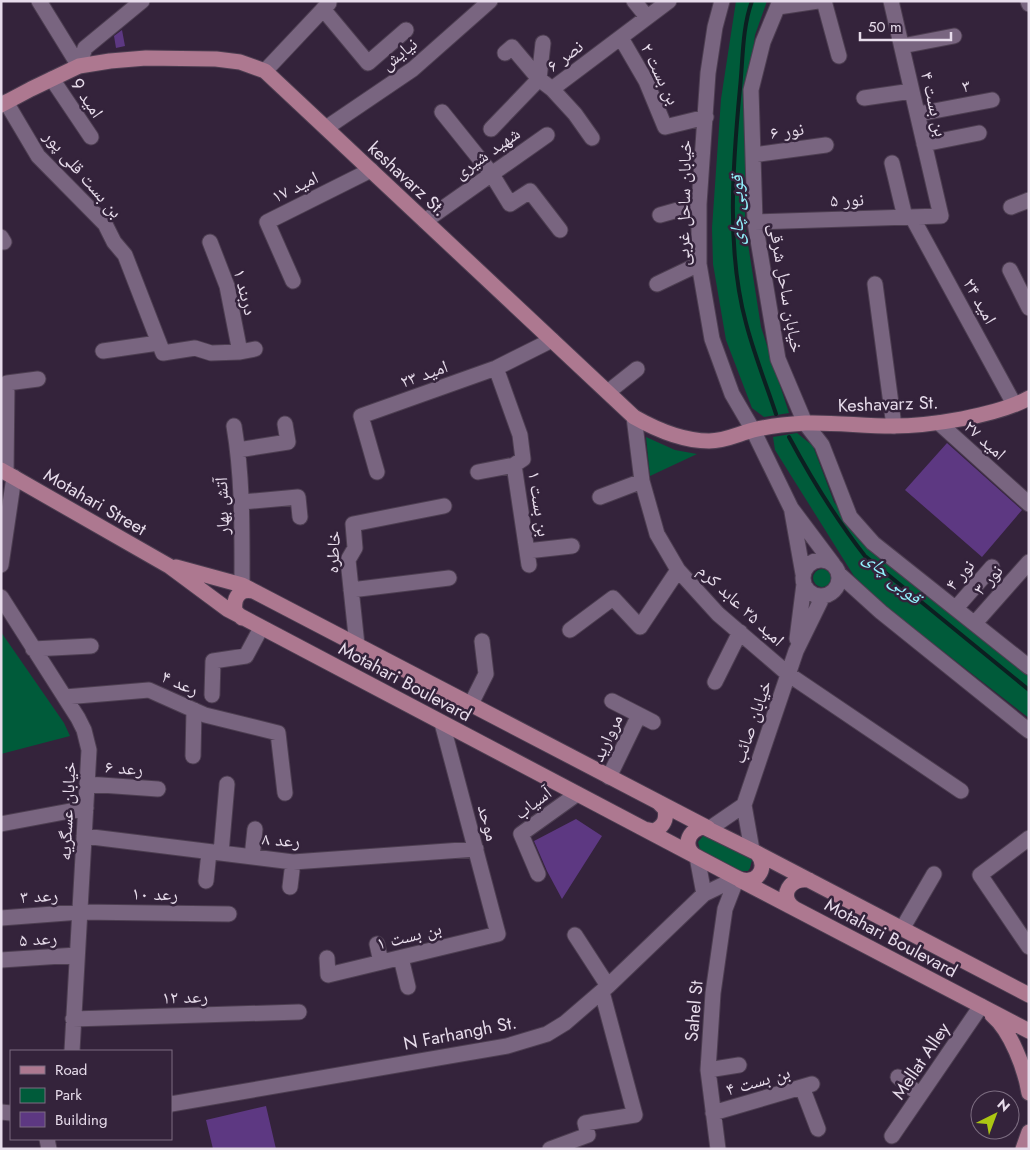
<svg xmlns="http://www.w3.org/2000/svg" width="1030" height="1150" font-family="Jost,'Noto Naskh Arabic',sans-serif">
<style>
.green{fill:#005b3a}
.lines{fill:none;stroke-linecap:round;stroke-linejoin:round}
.stream{stroke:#0c1f21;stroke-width:4}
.building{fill:#5d3882}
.minor-casing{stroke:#4d3e51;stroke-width:17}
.major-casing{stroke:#4d3e51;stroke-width:17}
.minor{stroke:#796580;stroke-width:15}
.major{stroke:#ad7890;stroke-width:15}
.labels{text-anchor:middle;stroke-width:5;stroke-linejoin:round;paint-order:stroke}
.street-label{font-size:18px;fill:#e7dceb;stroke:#34233b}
.water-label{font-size:19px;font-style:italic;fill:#93f2fd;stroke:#34233b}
</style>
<rect width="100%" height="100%" fill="#34233b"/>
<path class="green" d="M736,1H767L755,35L745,118V225L761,327L789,413L764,417L752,408L726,340L713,264L712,228L721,99Z
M797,433L813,446L834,502L871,549L1029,675V718L885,606L854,576L775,450L773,437Z
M646,437L675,450L697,454L650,476Z
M813 578a9 9 0 1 1 18 0a9 9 0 1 1-18 0Z
M1,632L64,723L70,736L1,754Z
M703,836H706L749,857L752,860L750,868L748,871H739L700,850L698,842Z"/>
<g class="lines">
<path class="stream" d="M752,1C742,28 743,60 740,88C733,162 726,250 746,323C754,354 766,384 776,414
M789,437C811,478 836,519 865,556L1029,690"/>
</g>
<path class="building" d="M122,30L125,46L116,48L114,36Z
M947,443L1022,510L982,557L905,490Z
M576,819L602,836L562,899L547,871L534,841Z
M266,1106L276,1149H213L206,1120Z"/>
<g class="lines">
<defs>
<path id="minor" d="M39,1L79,66L85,48L142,1
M634,1L647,17
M722,1L715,27L708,73L699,204V264L712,339L732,394L753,430L791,508L833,564
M780,1L763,42L751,90L755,222L778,359L805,423L822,445L850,517L873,543L1029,667
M824,1L839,56
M1028,1L1029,4
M778,7L818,1
M323,9L368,63L406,30
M621,38L646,81L665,127L706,117
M902,46L954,36
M505,53L512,47L539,79
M265,71L329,3
M52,79L91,137
M539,79L543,43
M552,89L575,114L592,138
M864,98L912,91
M6,102L38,156L105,224L114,242L125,255L163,353L195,348L211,353L240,352L255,349
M442,112L491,173L510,204L530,191L560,230
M918,114L992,100
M326,128L413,69L490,1
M491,129L539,79L552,89L669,1
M924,144L979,133
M753,155L826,145
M892,163L905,217
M1011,207L1029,200
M660,215L699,204
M912,217L1014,404
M425,221L547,135
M755,222L941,216L891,1
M1,237L4,242
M210,242L227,286L240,352
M1010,270L1029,308
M293,281L267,222L371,170
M657,284L699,264
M875,284L894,426
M103,351L158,343
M496,368L520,435L523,459L514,465L529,565
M608,392L637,369
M634,417L642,481L657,534L678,570L718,614L788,674L961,791
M939,423L1029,504
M234,426C243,479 242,532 242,585
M238,450L288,442L285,424
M6,472L7,383L38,379
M377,472L361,416L496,368L552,340
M478,472L514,465
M600,497L642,481
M242,502L298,497L300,517
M792,512L803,574
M527,551L572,546
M803 578a18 18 0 1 1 36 0a18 18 0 1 1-36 0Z
M1,565L14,477
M839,574L881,612L1029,731
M351,590L449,578
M1,597L78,718L84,730L89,750L72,1051
M956,608L992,567
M975,623L1029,562
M570,630L613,598L640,627L678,570
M797,639L804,584
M357,645L348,560L355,548L353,524L444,506
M33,649L91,646
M715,682L740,632
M212,695L213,661L246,656L261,628
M65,697L149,690L205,715L278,733L285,793
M612,701L653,722
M471,704L486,674L482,641
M193,756L194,710
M609,777L639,715
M87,784L158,789
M1,824L86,808
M709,829L744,805
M84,836L293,862L476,849
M1029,838L980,875L1029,947
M752,850L744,805L796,651L823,596
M221,853L227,784
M252,857L255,829
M697,857L704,894
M538,874L521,834L577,794
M206,881L209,852
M290,887L293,862
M1,918L80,912L229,914
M902,929L934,874
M575,935L608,986
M377,944L381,962
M327,958L328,975L498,934L442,723
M401,958L408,987
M1,960L77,955
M73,1019L299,1012
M708,1070L739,1065
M898,1077L920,1095
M802,1087L818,1129
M171,1104L507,1046L547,1034L565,1023L608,986L704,894L737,878
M1,1112L11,1113
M713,1113L812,1084
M892,1136L981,1006
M47,1139L49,1149
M550,1149L588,1135L585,1123L635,1115L602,992
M718,1149L708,1070L713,993L725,909L737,878"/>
<path id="major" d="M1,105L31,89L79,66L110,61L146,58L216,59L240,62L265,71L634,417C657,430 682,441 709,441C725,441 738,434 753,430C769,426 789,424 805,423C834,422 863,426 892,426C930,426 996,416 1029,398
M1,470L169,566L227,609L737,878C755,887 770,869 757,853L704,827C688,829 681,848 697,857
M176,567L242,585L708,828
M242,618L235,611C233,596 241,587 256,592
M644,829L654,831C664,826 667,820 665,809L658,802
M755,852L1029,995
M740,880L1029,1031
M794,908C778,896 790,877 809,880
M992,1015C1011,1031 1025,1069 1029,1093
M1023,1149L1029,1132"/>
</defs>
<use href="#minor" class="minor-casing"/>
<use href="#major" class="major-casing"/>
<use href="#minor" class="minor"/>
<use href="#major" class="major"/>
</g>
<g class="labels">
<g class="street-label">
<text transform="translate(399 54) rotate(-38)" y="6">نیایش</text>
<text transform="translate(565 56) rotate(-37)" y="6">نصر ۶</text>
<text transform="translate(660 74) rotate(64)" y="6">بن بست ۲</text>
<text transform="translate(966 86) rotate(-11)" y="6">۳</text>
<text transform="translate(87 98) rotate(56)" y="6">امید 9</text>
<text transform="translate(934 104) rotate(77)" y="6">بن بست ۴</text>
<text transform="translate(787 131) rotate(-8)" y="6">نور ۶</text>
<text transform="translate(487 153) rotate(-35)" y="6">شهید شیری</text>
<text transform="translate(83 174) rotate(49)" y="6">بن بست قلی پور</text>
<text transform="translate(407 179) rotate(43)" y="6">keshavarz St.</text>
<text transform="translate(295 187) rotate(-26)" y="6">امید ۱۷</text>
<text transform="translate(847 200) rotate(-2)" y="6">نور ۵</text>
<text transform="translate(684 203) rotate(-89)" y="6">خیابان ساحل غربی</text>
<text transform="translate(786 288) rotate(80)" y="6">خیابان ساحل شرقی</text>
<text transform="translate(245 292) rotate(75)" y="6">دربند ۱</text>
<text transform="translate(980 301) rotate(61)" y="6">امید ۲۴</text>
<text transform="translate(424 374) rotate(-20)" y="6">امید ۲۳</text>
<text transform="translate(888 404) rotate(-2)" y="6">Keshavarz St.</text>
<text transform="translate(985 440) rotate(42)" y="6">امید ۲۷</text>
<text transform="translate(95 502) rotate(30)" y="6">Motahari Street</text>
<text transform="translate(539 504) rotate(81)" y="6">بن بست ۱</text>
<text transform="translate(222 506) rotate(-92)" y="6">آتش بهار</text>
<text transform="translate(333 552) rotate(-87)" y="6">خاطره</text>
<text transform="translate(960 575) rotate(-49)" y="6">نور ۴</text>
<text transform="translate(988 580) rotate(-48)" y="6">نور ۳</text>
<text transform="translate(741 605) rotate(43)" y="6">امید ۳۵ عابد کرم</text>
<text transform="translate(405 682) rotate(28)" y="6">Motahari Boulevard</text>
<text transform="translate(180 683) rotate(23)" y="6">رعد ۴</text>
<text transform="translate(752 722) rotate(-71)" y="6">خیابان صائب</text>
<text transform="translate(607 738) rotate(-65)" y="6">مروارید</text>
<text transform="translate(124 768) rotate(4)" y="6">رعد ۶</text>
<text transform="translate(533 803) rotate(-37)" y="6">آسیاب</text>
<text transform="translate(67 811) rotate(-87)" y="6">خیابان عسگریه</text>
<text transform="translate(488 823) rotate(75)" y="6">موحد</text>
<text transform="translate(281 840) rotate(4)" y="6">رعد ۸</text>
<text transform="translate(155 894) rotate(1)" y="6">رعد ۱۰</text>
<text transform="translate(39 896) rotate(-4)" y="6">رعد ۳</text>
<text transform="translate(409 936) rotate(-14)" y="6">بن بست ۱</text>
<text transform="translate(891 938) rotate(28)" y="6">Motahari Boulevard</text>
<text transform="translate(38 939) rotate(-4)" y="6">رعد ۵</text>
<text transform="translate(185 997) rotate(-2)" y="6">رعد ۱۲</text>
<text transform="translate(694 1011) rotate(-85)" y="6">Sahel St</text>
<text transform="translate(460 1033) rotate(-11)" y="6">N Farhangh St.</text>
<text transform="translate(921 1061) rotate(-56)" y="6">Mellat Alley</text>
<text transform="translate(758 1081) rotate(-16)" y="6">بن بست ۴</text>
</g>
<g class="water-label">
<text transform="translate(736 210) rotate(-90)" y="7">قوبی چای</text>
<text transform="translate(893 577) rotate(41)" y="7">قوبی چای</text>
</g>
</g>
<rect width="1030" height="1150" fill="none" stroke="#e7dceb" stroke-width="5"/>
<rect x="10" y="1050" width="162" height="90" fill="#34233b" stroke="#7c6d81"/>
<rect x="20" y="1066" width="25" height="8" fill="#ad7890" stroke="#7c6d81"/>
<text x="55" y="1075" font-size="15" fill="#e7dceb">Road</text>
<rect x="20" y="1088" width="25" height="15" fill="#005b3a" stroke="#7c6d81"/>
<text x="55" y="1100" font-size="15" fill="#e7dceb">Park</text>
<rect x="20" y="1112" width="25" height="15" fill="#5d3882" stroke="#7c6d81"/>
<text x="55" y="1125" font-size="15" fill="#e7dceb">Building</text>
<g transform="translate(995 1115) rotate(42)"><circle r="24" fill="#34233b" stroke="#7c6d81"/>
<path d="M0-4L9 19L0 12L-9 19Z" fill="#acc613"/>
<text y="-8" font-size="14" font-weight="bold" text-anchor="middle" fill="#e7dceb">N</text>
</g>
<path d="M860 32v8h91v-8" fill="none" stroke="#e7dceb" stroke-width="2.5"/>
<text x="868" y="32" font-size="15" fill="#e7dceb" stroke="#34233b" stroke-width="4" paint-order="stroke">50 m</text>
</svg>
